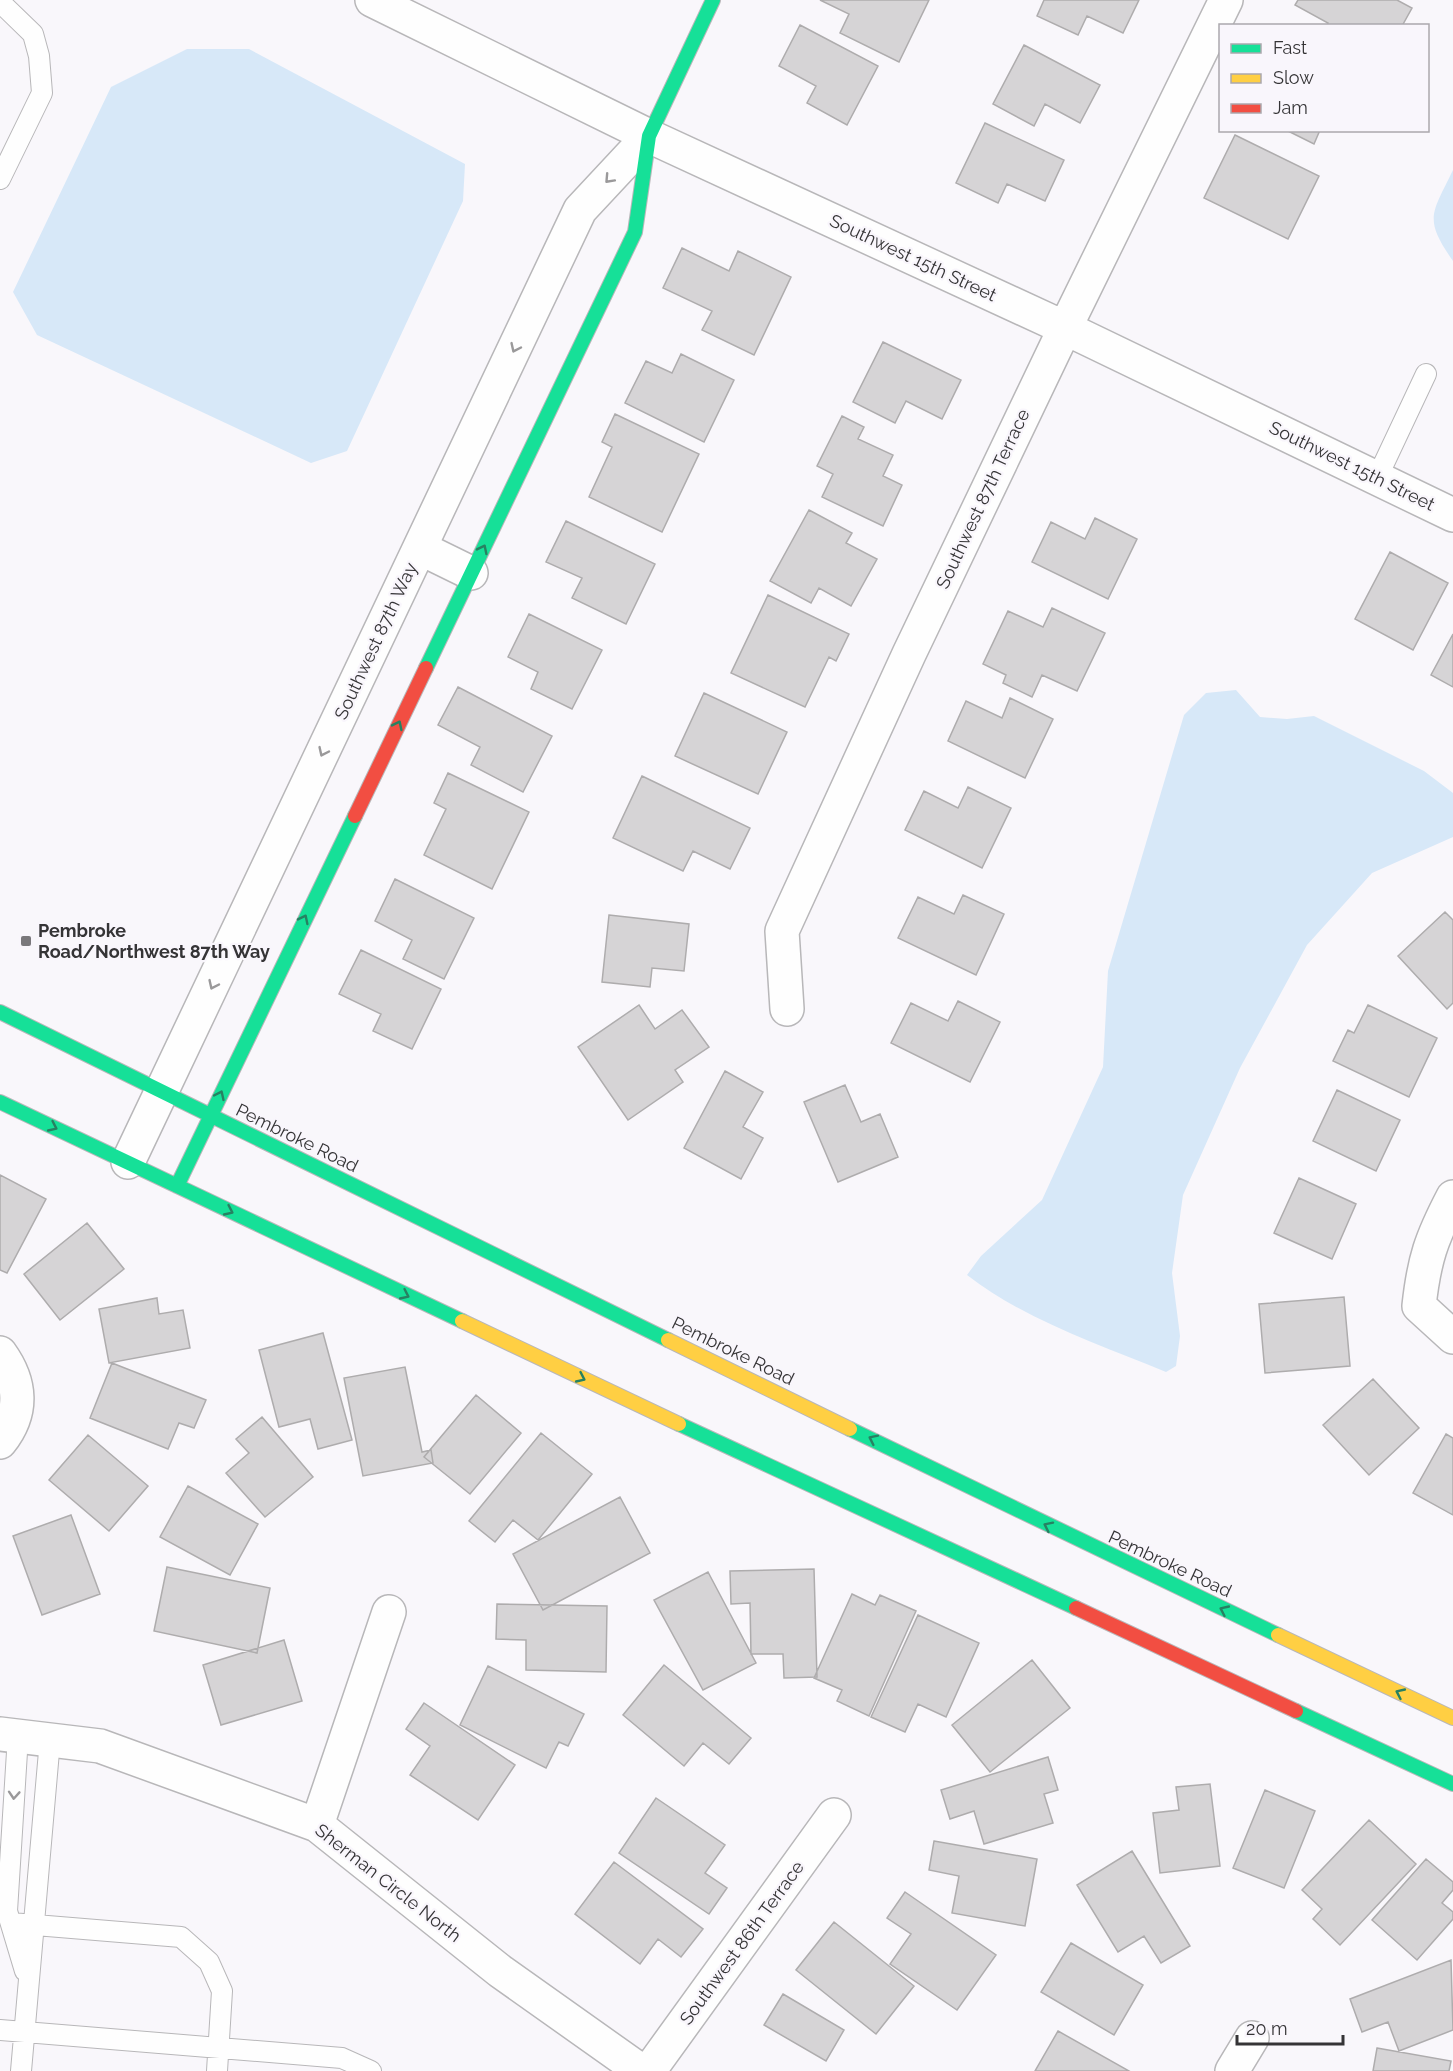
<svg xmlns="http://www.w3.org/2000/svg" width="1453" height="2071" font-family="Raleway,sans-serif">
<style>
.water{fill:#d7e8f8}
.building{fill:#d6d4d6;stroke:#aeacad;stroke-width:1.5}
.lines{fill:none;stroke-linecap:round;stroke-linejoin:round}
.lane-casing{stroke:#b8b7b9;stroke-width:22}
.street-casing{stroke:#b8b7b9;stroke-width:36}
.fast-casing{stroke:#b8b7b9;stroke-width:16}
.slow-casing{stroke:#b8b7b9;stroke-width:16}
.jam-casing{stroke:#b8b7b9;stroke-width:16}
.lane{stroke:#fefefe;stroke-width:20}
.street{stroke:#fefefe;stroke-width:33}
.fast{stroke:#16e098;stroke-width:14}
.slow{stroke:#ffcf43;stroke-width:14}
.jam{stroke:#f24e42;stroke-width:14}
.oneway{stroke:#9a999a}
.oneway2{stroke:#278162}
.poi-dot{fill:#7a787b;stroke:#f9f6fc;stroke-width:2}
.labels{text-anchor:middle;stroke-width:4.5;stroke-linejoin:round;paint-order:stroke}
.street-label{font-size:18px;fill:#353436;stroke:#f9f6fc}
.poi-label{font-size:18px;font-weight:bold;fill:#353436;stroke:#f9f6fc;text-anchor:start}
</style>
<rect width="100%" height="100%" fill="#f9f7fb"/>
<path class="water" d="M187,49H249L465,164L463,201L347,451L311,463L37,335L13,292L111,87Z
M1453,170V261C1423,218 1432,214 1453,170Z
M1236,690L1260,717L1287,719L1314,716L1424,771L1453,793V837L1372,873L1307,945L1240,1068L1183,1195L1172,1273L1180,1336L1176,1366L1166,1372C1098,1344 1025,1320 967,1275L981,1256L1042,1200L1103,1067L1108,971L1184,715L1206,693Z"/>
<path class="building" d="M820,0H929L899,62L840,33L849,14Z
M1044,0H1139L1123,33L1087,16L1078,35L1037,16Z
M1298,0H1397L1412,8L1402,26H1326L1328,23L1295,5Z
M800,25L878,66L847,125L807,103L816,86L779,66Z
M1024,45L1100,85L1080,123L1045,104L1034,126L993,104Z
M985,123L1064,160L1045,201L1007,184L998,203L956,183Z
M1286,130H1320L1314,144Z
M1235,135L1319,176L1288,239L1204,198Z
M682,248L729,271L738,251L791,277L754,355L702,330L712,311L663,288Z
M883,342L961,380L942,419L906,401L895,423L853,402Z
M681,354L734,380L704,442L625,403L646,361L672,373Z
M615,414L699,454L662,532L589,497L612,447L602,442Z
M842,416L864,427L858,439L893,455L883,476L902,485L883,526L822,497L833,474L817,466Z
M809,510L852,533L846,543L877,559L851,606L819,588L811,603L770,581Z
M1095,518L1137,539L1108,599L1032,562L1051,522L1085,539Z
M566,521L655,564L626,624L572,598L582,578L546,562Z
M1390,552L1448,583L1413,650L1355,619Z
M768,595L849,634L836,661L829,657L805,707L731,673Z
M1052,608L1105,633L1077,691L1042,675L1032,697L1003,683L1006,675L983,664L1008,611L1043,627Z
M529,614L602,650L572,709L531,689L538,672L508,657Z
M1453,634V687L1431,675Z
M458,687L552,736L523,792L471,765L480,747L438,725Z
M704,693L787,732L758,794L675,756Z
M1010,698L1053,719L1025,778L948,741L966,701L1002,718Z
M448,773L529,812L492,889L424,855L446,809L434,803Z
M642,776L750,828L730,869L693,851L683,871L613,838Z
M968,787L1011,808L982,868L905,830L924,791L958,808Z
M395,879L474,918L444,979L403,959L412,940L375,921Z
M963,895L1004,914L976,975L898,938L918,897L954,914Z
M1445,912L1453,920V1003L1447,1009L1398,956Z
M609,915L689,924L684,971L652,968L650,987L602,982Z
M361,950L441,989L412,1049L373,1031L381,1014L339,994Z
M958,1001L1000,1022L970,1082L891,1043L911,1003L948,1021Z
M639,1005L655,1029L682,1010L709,1047L675,1070L683,1082L628,1120L578,1047Z
M1368,1005L1437,1038L1409,1097L1333,1061L1348,1030L1354,1033Z
M725,1071L763,1092L743,1127L763,1138L741,1179L684,1148Z
M845,1085L861,1122L880,1114L898,1157L838,1182L804,1102Z
M1337,1090L1400,1120L1376,1171L1313,1141Z
M0,1175L46,1199L7,1273L0,1270Z
M1299,1178L1356,1204L1332,1259L1274,1233Z
M87,1223L124,1269L60,1320L24,1274Z
M1344,1297L1350,1366L1265,1373L1259,1304Z
M157,1298L159,1314L183,1310L190,1348L109,1363L99,1309Z
M323,1333L352,1440L318,1449L310,1419L279,1427L259,1350Z
M112,1363L206,1400L194,1428L179,1423L168,1449L90,1418Z
M405,1367L422,1452L431,1450L433,1463L363,1476L344,1378Z
M1373,1379L1419,1428L1369,1475L1323,1425Z
M476,1395L521,1433L470,1494L424,1457Z
M262,1417L313,1477L265,1517L226,1473L249,1453L236,1439Z
M541,1433L592,1474L538,1540L513,1520L495,1542L469,1521Z
M1446,1434L1453,1438V1515L1413,1493Z
M88,1435L148,1486L109,1531L49,1480Z
M188,1486L258,1524L230,1575L160,1537Z
M620,1497L650,1553L543,1610L513,1554Z
M71,1515L100,1594L42,1615L13,1536Z
M167,1567L270,1588L257,1653L154,1631Z
M814,1569L817,1677L784,1678L783,1654H751L750,1603L731,1604L730,1571Z
M708,1572L756,1663L703,1690L654,1600Z
M852,1594L875,1605L880,1595L916,1611L869,1716L837,1701L842,1690L814,1678Z
M497,1604L607,1606L606,1672L526,1670V1640L496,1639Z
M918,1615L979,1643L946,1717L918,1704L905,1732L871,1717Z
M284,1640L302,1701L221,1725L203,1665Z
M1032,1660L1070,1708L990,1772L952,1725Z
M664,1665L751,1738L729,1764L703,1743L684,1766L623,1715Z
M488,1666L584,1714L568,1746L559,1742L546,1768L460,1725Z
M424,1703L515,1765L478,1820L410,1775L430,1746L406,1729Z
M1048,1757L1058,1790L1044,1794L1053,1823L984,1844L974,1811L950,1819L941,1790Z
M1210,1784L1220,1866L1160,1873L1153,1813L1179,1810L1176,1787Z
M1265,1790L1315,1811L1284,1888L1233,1868Z
M656,1798L725,1845L705,1873L727,1888L709,1914L619,1853Z
M1369,1820L1416,1864L1340,1945L1313,1919L1322,1909L1302,1890Z
M934,1841L1037,1859L1025,1926L952,1913L959,1876L929,1870Z
M1132,1851L1190,1946L1161,1963L1144,1936L1118,1952L1077,1885Z
M1426,1859L1453,1882V1890L1442,1903L1453,1912V1919L1417,1960L1372,1920Z
M614,1862L703,1929L681,1957L658,1939L640,1964L575,1914Z
M905,1892L996,1955L957,2010L890,1964L911,1934L887,1918Z
M834,1922L914,1986L876,2034L796,1970Z
M1071,1943L1143,1985L1114,2035L1041,1992Z
M1451,1960L1453,2030L1399,2051L1388,2022L1362,2032L1350,1999Z
M783,1994L844,2030L826,2061L764,2025Z
M1058,2031L1129,2071H1035Z
M1377,2048L1451,2061L1449,2071H1373Z"/>
<g class="lines">
<defs>
<path id="lane" d="M0,2L33,34L39,56L42,93L0,179
M1377,478L1426,374
M18,1736L7,1911L25,1971
M11,1923L181,1937L209,1962L222,1991L217,2071
M0,2030L342,2058L371,2071
M21,2071L50,1740"/>
<path id="street" d="M372,0L649,136L1065,328L1453,515
M420,548L471,573
M787,1009L782,931L909,654L1065,328L1226,0
M128,1162L580,210L649,136
M1453,1197C1431,1239 1424,1260 1419,1306L1453,1337
M0,1353C21,1382 24,1412 0,1442
M0,1734L100,1746L317,1825L500,1971L641,2071
M317,1825L389,1612
M649,2071L834,1815
M1232,2071L1252,2038"/>
<path id="fast" d="M426,668L635,232L649,136L713,0
M0,1012L668,1340
M0,1102L462,1321
M177,1186L355,816
M679,1424L1076,1608
M850,1429L1278,1635
M1296,1711L1453,1784"/>
<path id="slow" d="M462,1321L679,1424
M668,1340L850,1429
M1278,1635L1453,1718"/>
<path id="jam" d="M355,816L426,668
M1076,1608L1296,1711"/>
</defs>
<use href="#lane" class="lane-casing"/>
<use href="#street" class="street-casing"/>
<use href="#fast" class="fast-casing"/>
<use href="#slow" class="slow-casing"/>
<use href="#jam" class="jam-casing"/>
<use href="#lane" class="lane"/>
<use href="#street" class="street"/>
<use href="#fast" class="fast"/>
<use href="#slow" class="slow"/>
<use href="#jam" class="jam"/>
</g>
<defs><path id="oneway-chevron" d="M-2-3.5L2.5 0L-2 3.5" fill="none" stroke-width="1.6" stroke-linecap="round" stroke-linejoin="round" transform="scale(1.5)"/></defs>
<g class="oneway">
<use href="#oneway-chevron" transform="translate(609 179) rotate(133)"/>
<use href="#oneway-chevron" transform="translate(515 348) rotate(115)"/>
<use href="#oneway-chevron" transform="translate(323 752) rotate(115)"/>
<use href="#oneway-chevron" transform="translate(213 985) rotate(115)"/>
<use href="#oneway-chevron" transform="translate(14 1795) rotate(94)"/>
</g>
<g class="oneway2">
<use href="#oneway-chevron" transform="translate(483 549) rotate(-64)"/>
<use href="#oneway-chevron" transform="translate(398 725) rotate(-64)"/>
<use href="#oneway-chevron" transform="translate(304 919) rotate(-64)"/>
<use href="#oneway-chevron" transform="translate(220 1095) rotate(-65)"/>
<use href="#oneway-chevron" transform="translate(53 1127) rotate(25)"/>
<use href="#oneway-chevron" transform="translate(229 1211) rotate(25)"/>
<use href="#oneway-chevron" transform="translate(405 1295) rotate(25)"/>
<use href="#oneway-chevron" transform="translate(581 1378) rotate(25)"/>
<use href="#oneway-chevron" transform="translate(873 1439) rotate(-154)"/>
<use href="#oneway-chevron" transform="translate(1048 1526) rotate(-154)"/>
<use href="#oneway-chevron" transform="translate(1224 1610) rotate(-155)"/>
<use href="#oneway-chevron" transform="translate(1400 1693) rotate(-155)"/>
</g>
<rect class="poi-dot" x="20" y="935" width="12" height="12" rx="3"/>
<g class="labels">
<g class="street-label">
<text transform="translate(913 258) rotate(25)" y="6">Southwest 15th Street</text>
<text transform="translate(1352 466) rotate(26)" y="6">Southwest 15th Street</text>
<text transform="translate(983 499) rotate(-65)" y="6">Southwest 87th Terrace</text>
<text transform="translate(376 641) rotate(-65)" y="6">Southwest 87th Way</text>
<text transform="translate(297 1138) rotate(26)" y="6">Pembroke Road</text>
<text transform="translate(733 1351) rotate(26)" y="6">Pembroke Road</text>
<text transform="translate(1170 1564) rotate(25)" y="6">Pembroke Road</text>
<text transform="translate(388 1883) rotate(38)" y="6">Sherman Circle North</text>
<text transform="translate(742 1943) rotate(-54)" y="6">Southwest 86th Terrace</text>
</g>
<g class="poi-label">
<text x="38" y="937">Pembroke<tspan x="38" dy="21">Road/Northwest 87th Way</tspan></text>
</g>
</g>
<rect x="1219" y="24" width="210" height="108" fill="#f9f6fc" stroke="#aba8ad" stroke-width="1.5"/>
<rect x="1231" y="44" width="30" height="9" fill="#16e098" stroke="#aba8ad" stroke-width="1.5"/>
<text x="1273" y="54" font-size="18" fill="#353436">Fast</text>
<rect x="1231" y="74" width="30" height="9" fill="#ffcf43" stroke="#aba8ad" stroke-width="1.5"/>
<text x="1273" y="84" font-size="18" fill="#353436">Slow</text>
<rect x="1231" y="104" width="30" height="9" fill="#f24e42" stroke="#aba8ad" stroke-width="1.5"/>
<text x="1273" y="114" font-size="18" fill="#353436">Jam</text>
<path d="M1237 2035v9h106v-9" fill="none" stroke="#353436" stroke-width="3"/>
<text x="1246" y="2035" font-size="18" fill="#353436" stroke="#f9f6fc" stroke-width="4.5" paint-order="stroke">20 m</text>
</svg>
